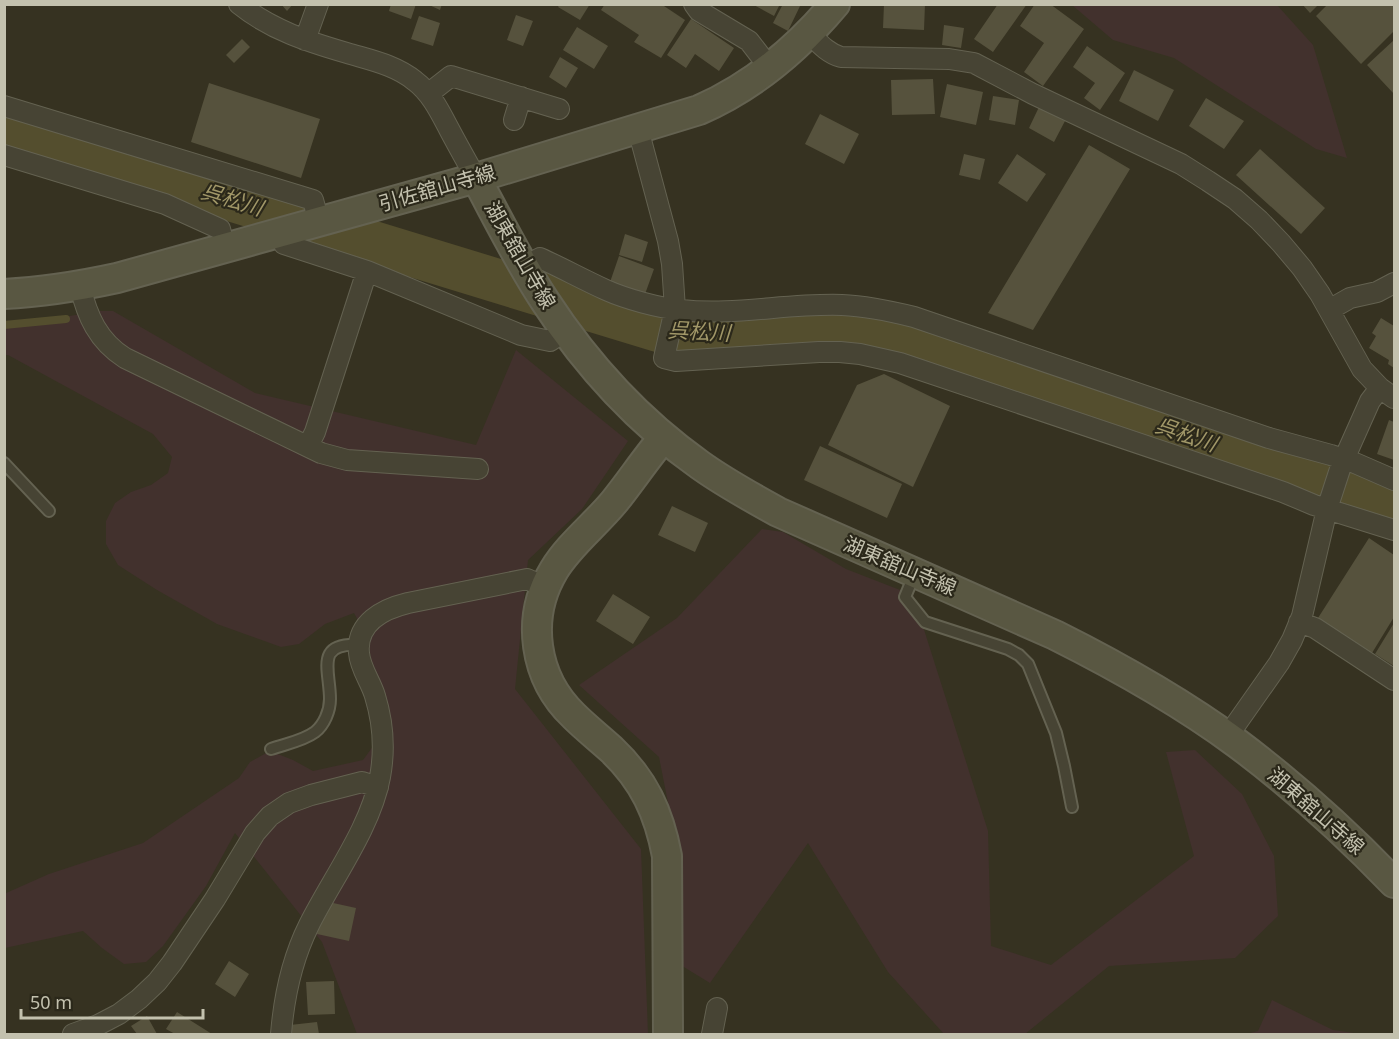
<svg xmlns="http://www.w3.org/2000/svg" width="1399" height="1039" font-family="'Noto Sans','Noto Sans JP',sans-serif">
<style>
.green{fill:#42312d}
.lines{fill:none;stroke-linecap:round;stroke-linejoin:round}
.stream{stroke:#544e2e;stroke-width:8}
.river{stroke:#544e2e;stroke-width:44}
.building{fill:#56523d}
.lane-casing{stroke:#646251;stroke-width:14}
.street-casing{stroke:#646251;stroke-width:22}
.secondary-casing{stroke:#646251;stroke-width:32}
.lane{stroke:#474434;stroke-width:10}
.street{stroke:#474434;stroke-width:20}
.secondary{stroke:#595742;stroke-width:28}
.labels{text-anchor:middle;stroke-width:4.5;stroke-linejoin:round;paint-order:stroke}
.street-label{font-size:20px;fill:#c3c1ae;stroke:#2b281a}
.water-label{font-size:21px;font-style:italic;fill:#a19768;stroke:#2b281a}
</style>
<rect width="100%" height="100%" fill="#363221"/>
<path class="green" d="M1072,5H1277L1313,45L1347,158L1316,149L1174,58L1113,40Z
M98,311H113L255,393L476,445L516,350L628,441L582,509L528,560L515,689L641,849L648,1034H357L322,942L235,833L206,886L163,946L146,962L124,964L102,948L83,931L5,948L4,894L49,874L143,843L239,778L250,762L270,751L293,760L313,771L363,760L385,730L372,676L369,641L354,613L325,624L299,644L281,647L217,624L157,590L118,565L106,544V521L115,503L131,492L151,485L168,473L172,457L153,434L8,355H5V324L47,320Z
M762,529L783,532L846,569L913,595L988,831L991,946L1051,965L1194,856L1166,752L1195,750L1242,794L1274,856L1278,916L1235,958L1109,966L1025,1034H944L888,972L808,843L710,983L674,961V833L659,757L579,685L677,618Z
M1272,1000L1333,1030L1361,1034H1247L1258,1031Z"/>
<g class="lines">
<path class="stream" d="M4,325L66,319"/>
<path class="river" d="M4,130L658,330C718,341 778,327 839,329C862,329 884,334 907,340L1394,505"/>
</g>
<path class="building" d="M281,4H293L287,11Z
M391,4H416L411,19L389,11Z
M427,4H442L440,10Z
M560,4H590L580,20L558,7Z
M605,4H661L685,20L661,58L634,42L639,35L601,10Z
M752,4H780L774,16Z
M783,4H801L788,31L773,23Z
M884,4H925L924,30L883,28Z
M998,4H1027L993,52L974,39Z
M1035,4H1050L1084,29L1043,86L1024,72L1044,43L1020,26Z
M1302,4H1319L1310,13Z
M1328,4H1394V31L1361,64L1316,16Z
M516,15L533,21L523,46L507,40Z
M419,16L440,23L433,46L411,39Z
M691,19L734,48L719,71L695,54L686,68L667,55Z
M944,25L964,28L961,48L942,45Z
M577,27L608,46L594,69L563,50Z
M242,39L250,47L234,63L226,55Z
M1394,40V94L1367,65Z
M1087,46L1125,73L1100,110L1084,98L1095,83L1073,67Z
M560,57L578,68L566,88L549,77Z
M1134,70L1174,90L1158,121L1119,101Z
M933,79L935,114L892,115L891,80Z
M209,83L320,119L301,178L191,142Z
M947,84L983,92L976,125L940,117Z
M993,96L1019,100L1015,125L989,120Z
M1206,98L1244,121L1224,149L1189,126Z
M1039,107L1065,121L1054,142L1029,128Z
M820,114L859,134L844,164L805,144Z
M1089,145L1130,169L1033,330L988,313Z
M1260,149L1325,208L1301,234L1236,175Z
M964,154L985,159L980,180L959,175Z
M1017,154L1046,174L1027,202L998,183Z
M625,234L648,242L642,262L619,255Z
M619,256L654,269L644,297L609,285Z
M1381,318L1394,326V368L1388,364L1389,360L1369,348L1376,336L1372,333Z
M884,374L950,406L913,487L828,445L857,385Z
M1389,420L1394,422V460L1377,454Z
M820,446L902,484L887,518L804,480Z
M672,506L708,523L695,552L658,535Z
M1369,538L1394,555V617L1372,653L1318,618Z
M613,594L650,617L633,644L596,621Z
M1394,623V666L1375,654Z
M324,901L356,908L349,941L317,934Z
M229,961L249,974L235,997L215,984Z
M334,981L335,1014L308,1015L306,982Z
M177,1012L212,1034H175L166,1029Z
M147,1016L157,1034H137L131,1026Z
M317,1022L319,1034H291L290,1025Z"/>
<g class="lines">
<defs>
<path id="lane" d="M4,463L49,511
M915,573L905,597L925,622L1008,649L1019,655L1028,664L1056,733L1064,766L1072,807
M271,749C285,744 303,741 315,732C324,725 330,711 330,699C330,670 314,642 360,645"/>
<path id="street" d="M239,4C271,30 309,42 347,53C370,60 396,65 415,81C431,93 440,112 449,129C458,146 467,162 476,178
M694,4L699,11L749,41L769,67
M809,33C819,43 827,53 841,57L949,59L974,63L1033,94L1181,164L1208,181L1235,199L1259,220L1281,243L1302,268L1320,294L1362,369L1380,388L1394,398
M305,40L318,4
M428,94L451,76L559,109
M4,106L313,200L319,222
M514,120L521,97
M638,129L668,241L672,264L675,309L664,358L676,361L819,352H840L860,354L900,363L1283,492L1314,505L1394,530
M4,155L165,204L220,229L225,248
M281,232L284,244L367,271L521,335L550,341L565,331
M524,267L540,258C562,268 584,280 606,290C626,299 659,308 681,310C734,316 788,303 842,305C866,306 890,311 914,317L1269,438L1331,455L1355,463L1394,480
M80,286C87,316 98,341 125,358L321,453L347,460L478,469
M1329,310L1350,298L1377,292L1394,283
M308,446L315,432L367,271
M1299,622L1315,628L1394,680
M1227,737L1279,663L1292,640L1302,616L1327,509L1341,466L1370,401L1380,388
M73,1034L98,1025L119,1014L139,999L157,982L172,963L215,899L255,833L270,816L289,803L311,795L362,782L378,787
M281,1034C284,997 292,959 309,925C332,879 371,827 380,777C385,750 383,722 375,696C371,682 360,668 359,653C356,623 383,609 408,603L527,579L545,587
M712,1034L717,1008"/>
<path id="secondary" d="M476,178C498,219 519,262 545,301C586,364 638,421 700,465C725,483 751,497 778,512L1055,635C1119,667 1181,702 1238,744C1294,786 1346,833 1394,883
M4,294C43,292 80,286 117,278L476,178L699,110C752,87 798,48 835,4
M664,437C646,458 631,481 614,502C595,525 569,545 554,570C525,618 534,678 574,716C586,728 599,738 611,749C644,780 659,813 667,856L668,1034"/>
</defs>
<use href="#lane" class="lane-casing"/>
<use href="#street" class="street-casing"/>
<use href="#secondary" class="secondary-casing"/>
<use href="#lane" class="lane"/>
<use href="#street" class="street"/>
<use href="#secondary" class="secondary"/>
</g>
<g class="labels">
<g class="street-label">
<text transform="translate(437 188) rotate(-16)" y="7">引佐舘山寺線</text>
<text transform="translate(520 255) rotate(60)" y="7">湖東舘山寺線</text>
<text transform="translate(900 566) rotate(23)" y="7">湖東舘山寺線</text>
<text transform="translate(1316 811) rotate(41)" y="7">湖東舘山寺線</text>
</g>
<g class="water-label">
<text transform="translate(232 200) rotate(17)" y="7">呉松川</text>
<text transform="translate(699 332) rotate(3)" y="7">呉松川</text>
<text transform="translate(1186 435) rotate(19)" y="7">呉松川</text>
</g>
</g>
<rect width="1399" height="1039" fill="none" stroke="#c3c1ae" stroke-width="12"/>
<path d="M21 1009v9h182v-9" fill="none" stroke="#c3c1ae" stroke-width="3"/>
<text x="30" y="1009" font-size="18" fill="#c3c1ae" stroke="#2b281a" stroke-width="4.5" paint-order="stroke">50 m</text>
</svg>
